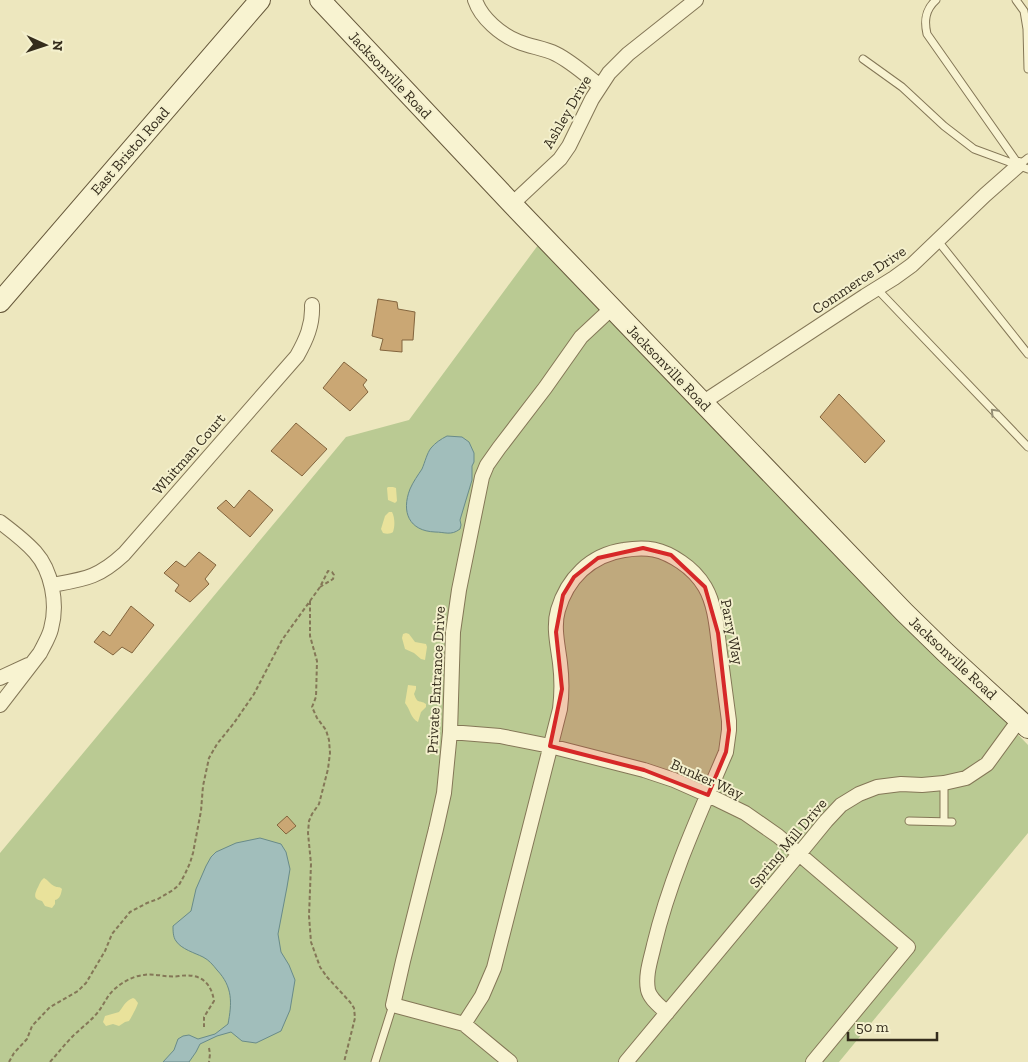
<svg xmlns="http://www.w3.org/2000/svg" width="1028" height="1062" font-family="'Zilla Slab',serif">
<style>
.green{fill:#baca93}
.sand{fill:#e9e29b}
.water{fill:#a1bebb;stroke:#698b89}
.building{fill:#caa774;stroke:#83653e}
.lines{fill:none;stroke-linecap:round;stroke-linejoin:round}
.lane-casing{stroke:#847757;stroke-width:9}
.street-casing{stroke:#847757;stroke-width:16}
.secondary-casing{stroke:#66583b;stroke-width:22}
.path{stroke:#847757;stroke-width:2;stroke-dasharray:4 2.5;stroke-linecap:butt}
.lane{stroke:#f8f3d1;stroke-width:7}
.street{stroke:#f8f3d1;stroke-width:14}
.secondary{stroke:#f8f3d1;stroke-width:20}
.oneway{stroke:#969076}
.marked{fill:#d62828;fill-opacity:0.2;stroke:#d62828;stroke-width:4;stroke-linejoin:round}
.labels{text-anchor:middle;stroke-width:4;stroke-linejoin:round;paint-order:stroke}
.street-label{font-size:15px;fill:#342c1c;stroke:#f4f0cd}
</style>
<rect width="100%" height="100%" fill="#ede7be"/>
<path class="green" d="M544,237L1028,745V833L839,1062H0V853L346,437L409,420Z"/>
<path class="sand" d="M388,487H393L396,488L397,501L395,503L388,500L387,488Z
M389,512H392C395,518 395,526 393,532C391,534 386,534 383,533L381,529L385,516Z
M406,633L409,634L415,642L426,644L427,647L425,660L421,659L414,653L405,649L402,638L403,634Z
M408,685L416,686V689L414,694C418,705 419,699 426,704V707L421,712L418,722C411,719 410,709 405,703Z
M44,878C48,880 50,884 54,886C58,888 59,886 62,889C61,894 60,899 55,900V904L52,908L45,906L42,901C34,899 34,896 37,889C40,884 40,881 44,878Z
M133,998L135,999L138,1003C137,1007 131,1018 129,1021L125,1022L119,1026L113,1024L106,1026L103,1022L105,1016L119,1012C123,1007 125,1001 133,998Z"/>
<path class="water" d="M447,436L462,437L469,442L474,453V462L472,466V480L460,520L461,525L460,529C451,536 445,532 435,532C409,531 401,512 410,489C413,482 418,475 422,469C425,462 427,453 431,448C435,443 441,439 447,436Z
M260,838L281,844L286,852L290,869L287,887L278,934L281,952L289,965L295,980L290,1010L281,1031L256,1043L242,1041L231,1032L217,1036L200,1044L196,1052L189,1062H163L174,1050L178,1039L183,1036L189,1035L198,1039L215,1034L228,1024C232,1003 233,987 217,970C213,965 209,960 203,957C195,953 181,949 176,941C173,937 173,931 173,926L191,911L196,889L206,866L211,857L216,852L236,843Z"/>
<path class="building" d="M378,299L397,302L398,309L415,312L413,340H402V352L380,350L383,339L372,336Z
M344,362L367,380L363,385L368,392L350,411L323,388Z
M839,394L885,441L865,463L820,417Z
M296,423L327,449L302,476L271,451Z
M249,490L273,510L250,537L217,508L226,500L234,508Z
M199,552L216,565L205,579L209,584L190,602L175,591L179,585L164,573L176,561L185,567Z
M131,606L154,625L132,653L122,647L113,655L94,642L103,631L110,636Z
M287,816L296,826L286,834L277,825Z"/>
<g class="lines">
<defs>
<path id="lane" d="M936,0C925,10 924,21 927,34L1019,165
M1016,0L1024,11L1027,29L1028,69
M863,59L902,87L944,126L974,149L1028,169
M1019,165L1028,158
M938,241L1028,354
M877,289L1028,447
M944,783V822
M909,821L952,822
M375,1062L393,1005"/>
<path id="street" d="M475,0C481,18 501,35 519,42C531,47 544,48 556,54C572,62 586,75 600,86
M512,204L560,159L569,146L592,99L609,73L628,54L696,0
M702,403L865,296L894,278L912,265L985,195L1019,165
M0,522C12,531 25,541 35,552C52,571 58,604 51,629C49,637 44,645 40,653L0,705
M52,585C85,579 98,578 124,554L297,356C306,340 313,325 312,305
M0,678L28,665
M450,732L500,736L550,746L644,770L674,780L708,795L745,813L778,836L908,947L813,1062
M464,1024L482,996L494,968L560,709C562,693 562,679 560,663C558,646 553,627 558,610C567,579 590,555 624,550C647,546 662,549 681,562C690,568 699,577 705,587C716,606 717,631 720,653C723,676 726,698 729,721V730L726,752C699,815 670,878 654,945C651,959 645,975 648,990C650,999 660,1006 667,1013
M510,1062L464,1024L393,1005L403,961L436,829L444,793L450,732L453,632L459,590L482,477L487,465L499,448L545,388L581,337L612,308
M626,1062L799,854L826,821L841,805L859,794L877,787L901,784L922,785L944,783L966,778L987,764L1019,720"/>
<path id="secondary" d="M320,0L512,204L904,612L945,652L1028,728
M0,302L260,0"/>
</defs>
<use href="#lane" class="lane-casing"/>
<use href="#street" class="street-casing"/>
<use href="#secondary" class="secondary-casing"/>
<path class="path" d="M310,601V636L317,661L316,697L312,707L317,718L326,730L329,740L330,753L328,769L319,804L312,814L309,821L308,833L311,864L309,916L311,942L320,967L327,977L350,1002L354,1008L355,1018L344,1062
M209,1048L210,1054L209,1062
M9,1062L14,1053L27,1039L32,1026L50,1007L78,991L86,983L105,951L112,934L130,912L147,903L158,899L173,890L179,885L185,874L190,863L193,853L201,811L203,786L209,758L217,744L234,723L254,694L282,640L320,587L328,571L332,572L334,575L333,579L320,587
M50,1062C58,1053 65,1044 73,1036C81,1028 91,1021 98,1012C102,1007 105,1001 109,995C117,985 131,976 144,975C155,973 167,978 179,976C199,973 211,981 214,1001L204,1017V1027"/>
<use href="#lane" class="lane"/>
<use href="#street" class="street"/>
<use href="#secondary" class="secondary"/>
</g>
<defs><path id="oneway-chevron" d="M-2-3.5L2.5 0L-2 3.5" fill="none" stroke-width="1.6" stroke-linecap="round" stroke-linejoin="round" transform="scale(1.25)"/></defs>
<use class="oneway" href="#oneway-chevron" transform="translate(994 412) rotate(-134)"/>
<path class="marked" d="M643,548L671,555L705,587L718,633L729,730L726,752L708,795L644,770L550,746L562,689L556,632L563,595L574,577L598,558Z"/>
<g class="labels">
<g class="street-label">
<text transform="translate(390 75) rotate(47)" y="5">Jacksonville Road</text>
<text transform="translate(567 112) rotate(-60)" y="5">Ashley Drive</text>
<text transform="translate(130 151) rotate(-49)" y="5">East Bristol Road</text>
<text transform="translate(859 280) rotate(-34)" y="5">Commerce Drive</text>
<text transform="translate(669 368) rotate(46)" y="5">Jacksonville Road</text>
<text transform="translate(189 454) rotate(-49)" y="5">Whitman Court</text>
<text transform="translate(732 632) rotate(79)" y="5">Parry Way</text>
<text transform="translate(953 658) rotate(43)" y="5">Jacksonville Road</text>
<text transform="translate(436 680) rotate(-87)" y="5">Private Entrance Drive</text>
<text transform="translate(707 779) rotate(24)" y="5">Bunker Way</text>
<text transform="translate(788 843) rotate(-50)" y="5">Spring Mill Drive</text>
</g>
</g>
<g transform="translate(45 45) rotate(93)" stroke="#f4f0cd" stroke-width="4" paint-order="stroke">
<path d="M0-4L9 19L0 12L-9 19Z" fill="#342c1c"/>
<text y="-8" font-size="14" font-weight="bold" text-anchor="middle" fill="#342c1c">N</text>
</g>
<path d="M848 1032v8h89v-8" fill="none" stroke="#342c1c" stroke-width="2.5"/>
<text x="856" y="1032" font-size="15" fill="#342c1c" stroke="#f4f0cd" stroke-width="4" paint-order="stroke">50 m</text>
</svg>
